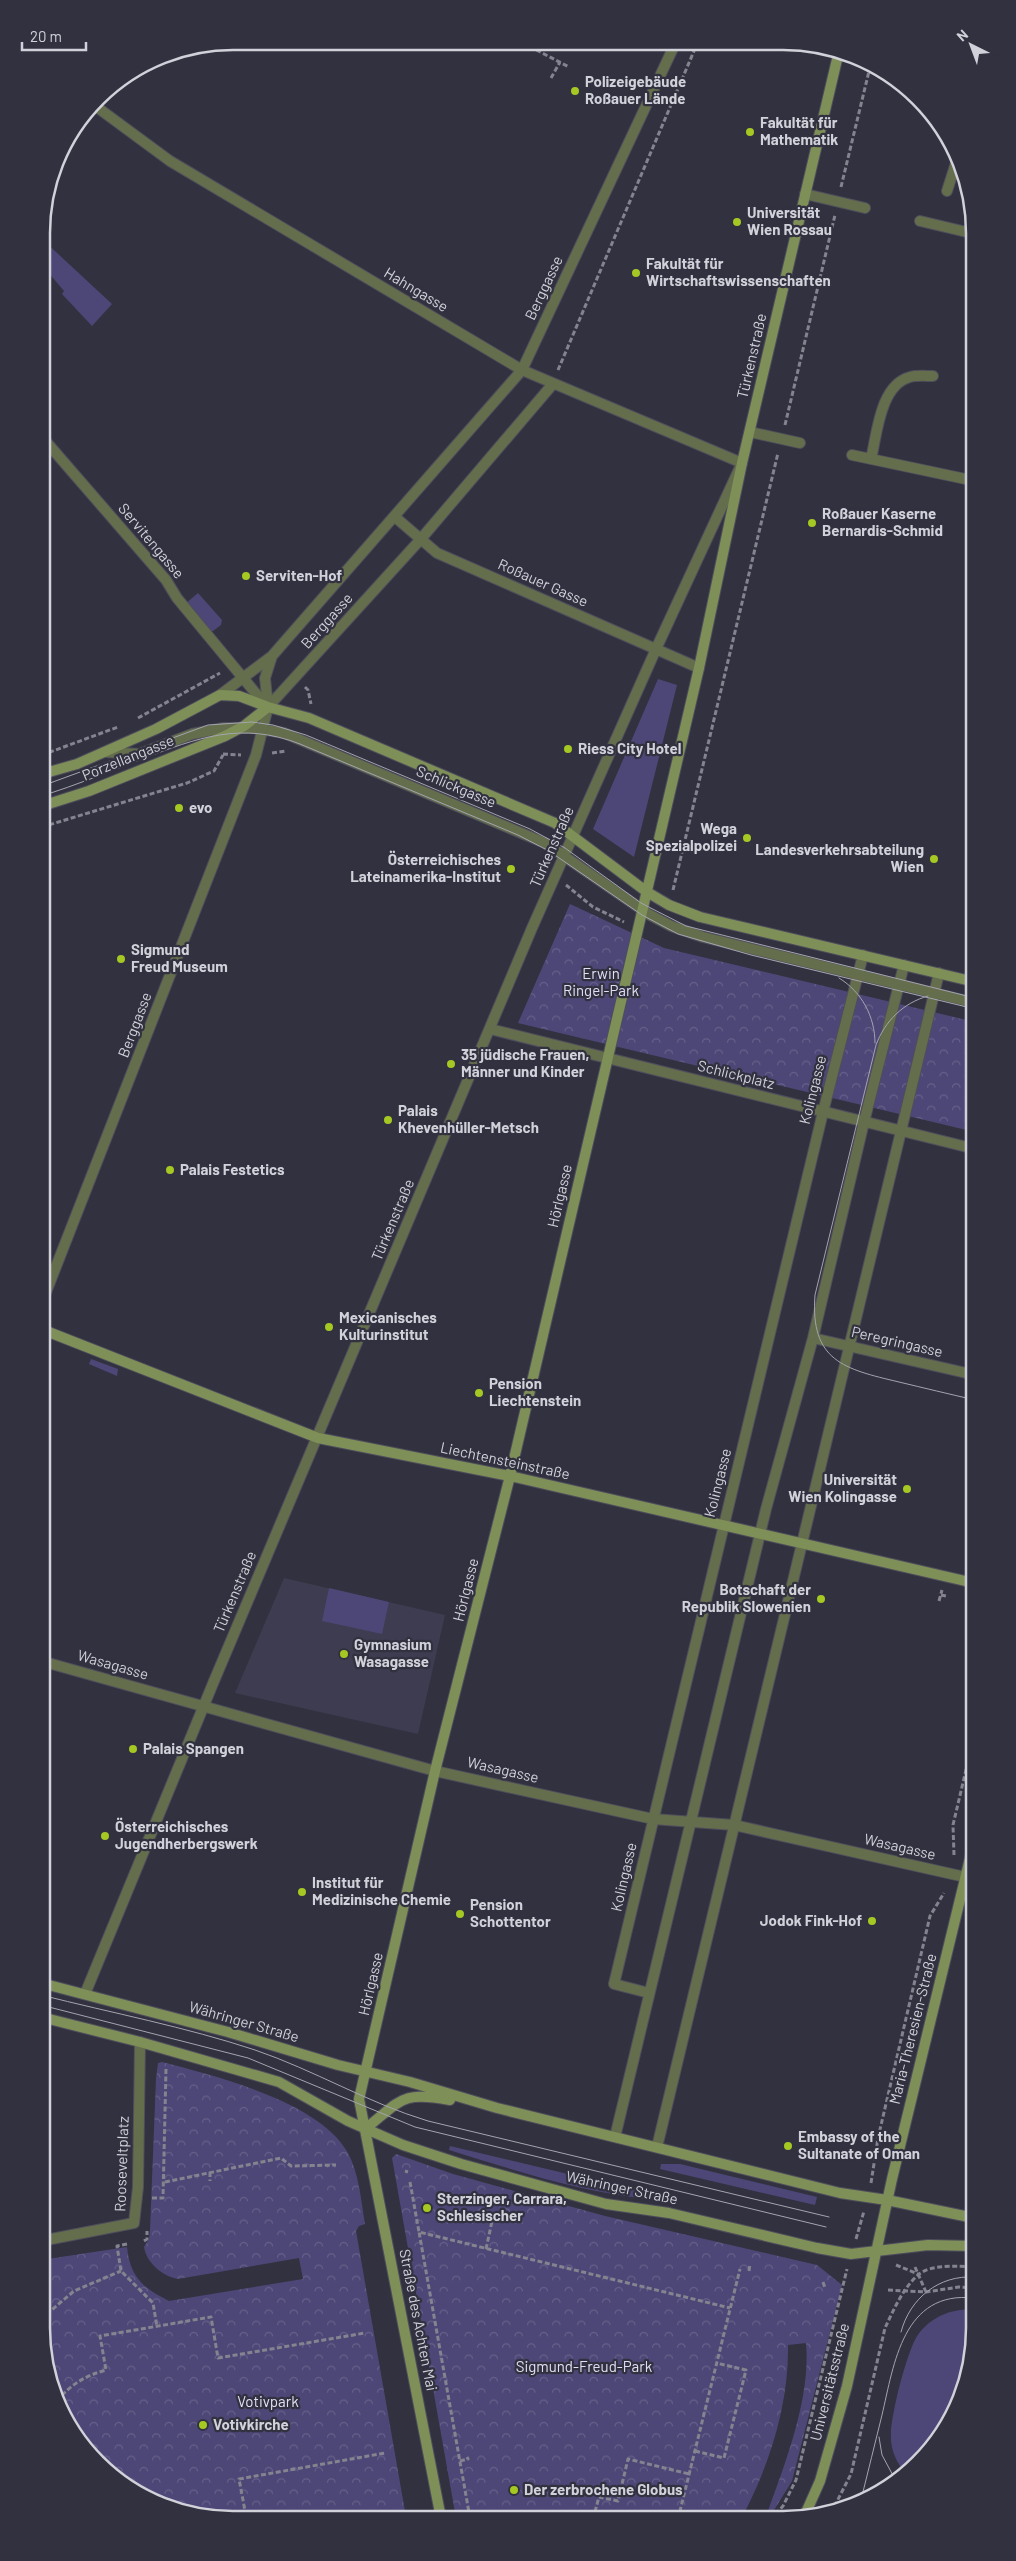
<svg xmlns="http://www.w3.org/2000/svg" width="1016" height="2561" font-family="Barlow,sans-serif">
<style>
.built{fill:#3d3c50}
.green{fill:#4d4777}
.park{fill:url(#park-crowns)}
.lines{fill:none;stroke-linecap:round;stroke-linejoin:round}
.lane-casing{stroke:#4f4e5c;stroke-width:12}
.street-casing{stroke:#4f4e5c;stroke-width:12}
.secondary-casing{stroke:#4f4e5c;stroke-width:12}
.path{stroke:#84838f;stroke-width:3;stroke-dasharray:5 2.5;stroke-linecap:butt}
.lane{stroke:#646e4c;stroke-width:10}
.street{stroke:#646e4c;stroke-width:10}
.secondary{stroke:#7f8f58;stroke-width:10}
.tram{stroke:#a4a4af;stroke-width:1}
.poi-dot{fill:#a5c823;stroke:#323140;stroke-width:2}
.labels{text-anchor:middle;stroke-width:4.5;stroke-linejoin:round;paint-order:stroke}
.poi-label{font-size:15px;font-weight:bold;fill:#d1d1da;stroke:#323140;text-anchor:start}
.street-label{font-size:15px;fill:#d1d1da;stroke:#323140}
.park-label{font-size:15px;fill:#e0dff5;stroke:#323140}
.rim{fill:none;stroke:#d1d1da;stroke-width:2.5}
</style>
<defs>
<pattern id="park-crowns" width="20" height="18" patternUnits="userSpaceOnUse" patternTransform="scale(1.25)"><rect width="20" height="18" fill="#4d4777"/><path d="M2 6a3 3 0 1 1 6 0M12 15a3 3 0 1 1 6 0" fill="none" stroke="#66608a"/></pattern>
</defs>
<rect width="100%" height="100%" fill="#323140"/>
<path class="built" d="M284,1578L445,1615L418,1734L235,1693Z"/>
<path class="green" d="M42,239L112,304L92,326L62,294L64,291L42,265Z
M198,593L222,620L221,625L213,631H209L185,604Z
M658,679L677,685L634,857L593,829Z
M91,1359L118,1369L117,1376L89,1364Z
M329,1588L389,1602L382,1634L322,1621Z
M450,2146L648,2193V2199C580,2192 513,2170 449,2150Z
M661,2164H680L817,2197L815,2205L660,2169Z
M974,2309C974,2357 963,2404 936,2443C928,2454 915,2464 905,2473C896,2462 890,2448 891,2434C891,2415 908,2345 920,2332C934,2315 953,2309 974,2309Z"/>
<path class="park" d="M570,904L664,948L975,1022V1132L518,1023Z
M162,2062C216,2076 320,2102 348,2153C359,2174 361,2200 365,2224L359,2226L356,2231L406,2517L196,2516L148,2500L98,2464L67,2424L48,2377L41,2328V2260L127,2247C130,2277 143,2288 169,2301L303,2279L299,2258L178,2279C163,2276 147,2264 144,2247L149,2239L150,2230L156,2079L158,2063Z
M396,2154L453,2174L605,2216L817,2265L842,2285L792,2481L771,2515L768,2517V2511C786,2461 811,2397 806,2343L788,2345C789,2405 769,2467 741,2519L456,2518L392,2158Z"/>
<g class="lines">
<defs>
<path id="lane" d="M947,191L956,163L959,161
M805,194L865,208
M920,221L975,234
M750,432L800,443
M852,455L975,481
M871,459C877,434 880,385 910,377C917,375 926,376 933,376
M105,752L139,754L192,734L224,728H254L284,733L545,843L650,915L671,926L703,937L975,1003
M649,1993L614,1984L823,1112L863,955
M657,2147L939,973"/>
<path id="street" d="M42,437L166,580L177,598L267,707
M395,517L437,553L699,668
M220,695L272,656L522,370L675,44
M268,707L420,540L552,385
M490,1029L975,1149
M41,1305L256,755L268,707L265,678L272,656
M813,1338L975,1375
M41,1661L435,1771L653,1819L734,1825L974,1879
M85,1994L214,1681L532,928L656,649L742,463L522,370L170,161L94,105
M615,2137L766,1509L813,1338L864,1122L904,965
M41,2241L134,2223L138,2187L140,2042"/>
<path id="secondary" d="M42,774L77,764L156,729L220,695L239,696L268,707L309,718L555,823L647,892L669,905L700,917L975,982
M42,806L89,791L225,736L244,726L268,707
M41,1329L318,1438L510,1476L974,1583
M41,1983L228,2032L338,2065L410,2082L497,2108L840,2193L887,2200L974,2218
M41,2017L140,2042L279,2082L348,2121L403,2145L461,2164L606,2204L669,2213L817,2248L851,2254L928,2245L974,2246
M365,2129C402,2100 400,2091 450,2100
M804,2517L820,2481L847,2386L892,2179L974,1842
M441,2518L359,2099L435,1771L510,1476L638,929L699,668L742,463L839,51"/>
</defs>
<use href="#lane" class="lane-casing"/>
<use href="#street" class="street-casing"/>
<use href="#secondary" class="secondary-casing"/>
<path class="path" d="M523,43L569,67
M551,78L560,62
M841,187L871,63
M558,370L697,44
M785,425L835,215
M305,687L308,690L311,704
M138,718L220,673
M272,753L286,751
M223,754L241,755
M42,755L118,727
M42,827L187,783L214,771L223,755
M566,885L593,907L624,922
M673,890L778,453
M941,1595L946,1596
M939,1601L942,1590
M954,1855L953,1825L974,1736
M405,2171L408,2172
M210,2172V2181
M165,2182L281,2158L291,2166L336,2165
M410,2182L419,2232
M871,2183L878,2138L930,1916L944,1893
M152,2198H163L166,2069
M856,2239L864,2211
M144,2241L147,2239V2231
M127,2244L117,2246L121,2271L153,2303L157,2327
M486,2249L494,2212
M896,2265L918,2274
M915,2267L926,2292
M749,2271L750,2264
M823,2282L825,2288
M888,2290L926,2292L959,2287L974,2288
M41,2319L74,2291L121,2271
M57,2401C71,2384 85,2376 106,2370L100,2336L211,2317L218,2358L365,2333
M695,2451L724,2458L746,2370L716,2363
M460,2461L468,2459L467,2457
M838,2503L850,2505
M831,2513L851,2474L885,2328C893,2311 903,2288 918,2275C930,2264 959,2266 974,2267
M246,2516L239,2479L385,2453
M470,2518L419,2232L730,2308
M593,2519L599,2497L618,2501L628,2459L689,2474
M678,2519L740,2269
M771,2520L783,2506L796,2480L847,2269"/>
<use href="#lane" class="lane"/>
<use href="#street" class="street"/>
<use href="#secondary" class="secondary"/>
<path class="tram" d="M42,786L208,725L252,722L273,725L306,735L530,829L565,848L641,903L686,926L975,998
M42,796C76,785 109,772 142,759C197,738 241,721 300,744L518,835L549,851L642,915L678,934L751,955L975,1009
M839,978C862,992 875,1017 875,1043
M928,996C903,1003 885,1021 876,1045L815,1295C810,1361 844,1369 899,1382C924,1388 949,1394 975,1400
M41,1995C112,2013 186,2027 255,2050C314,2070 368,2103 428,2121L829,2217
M41,2005L248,2058L415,2127L826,2227
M901,2332C910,2298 939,2275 974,2277
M879,2437L882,2455L896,2481
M861,2500C868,2472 875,2443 882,2415C894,2364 903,2290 974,2298"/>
</g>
<g class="poi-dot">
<circle cx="575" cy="91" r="5"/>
<circle cx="750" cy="132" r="5"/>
<circle cx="737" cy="222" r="5"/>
<circle cx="636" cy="273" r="5"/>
<circle cx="812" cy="523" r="5"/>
<circle cx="246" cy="576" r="5"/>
<circle cx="568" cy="749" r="5"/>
<circle cx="179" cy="808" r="5"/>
<circle cx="747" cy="838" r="5"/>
<circle cx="934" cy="859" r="5"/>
<circle cx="511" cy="869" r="5"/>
<circle cx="121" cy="959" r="5"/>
<circle cx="451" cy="1064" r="5"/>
<circle cx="388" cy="1120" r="5"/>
<circle cx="170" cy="1170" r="5"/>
<circle cx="329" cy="1327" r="5"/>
<circle cx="479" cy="1393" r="5"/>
<circle cx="907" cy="1489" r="5"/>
<circle cx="821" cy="1599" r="5"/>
<circle cx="344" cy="1654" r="5"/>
<circle cx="133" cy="1749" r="5"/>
<circle cx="105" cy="1836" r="5"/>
<circle cx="302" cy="1892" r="5"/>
<circle cx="460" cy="1914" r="5"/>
<circle cx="872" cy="1921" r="5"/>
<circle cx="788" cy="2146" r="5"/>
<circle cx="427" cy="2208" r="5"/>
<circle cx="203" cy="2425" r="5"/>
<circle cx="514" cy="2490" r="5"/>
</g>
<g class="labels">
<g class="poi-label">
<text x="585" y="87">Polizeigebäude<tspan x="585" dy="17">Roßauer Lände</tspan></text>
<text x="760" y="128">Fakultät für<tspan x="760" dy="17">Mathematik</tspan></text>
<text x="747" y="218">Universität<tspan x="747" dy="17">Wien Rossau</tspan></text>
<text x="646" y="269">Fakultät für<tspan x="646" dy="17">Wirtschaftswissenschaften</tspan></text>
<text x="822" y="519">Roßauer Kaserne<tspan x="822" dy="17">Bernardis-Schmid</tspan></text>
<text x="256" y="581">Serviten-Hof</text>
<text x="578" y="754">Riess City Hotel</text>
<text x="189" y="813">evo</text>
<text x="737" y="834" text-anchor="end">Wega<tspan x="737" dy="17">Spezialpolizei</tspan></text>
<text x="924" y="855" text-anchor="end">Landesverkehrsabteilung<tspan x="924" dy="17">Wien</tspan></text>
<text x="501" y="865" text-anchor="end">Österreichisches<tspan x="501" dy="17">Lateinamerika-Institut</tspan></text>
<text x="131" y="955">Sigmund<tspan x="131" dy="17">Freud Museum</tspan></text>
<text x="461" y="1060">35 jüdische Frauen,<tspan x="461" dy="17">Männer und Kinder</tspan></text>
<text x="398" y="1116">Palais<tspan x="398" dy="17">Khevenhüller-Metsch</tspan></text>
<text x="180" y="1175">Palais Festetics</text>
<text x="339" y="1323">Mexicanisches<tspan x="339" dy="17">Kulturinstitut</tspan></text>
<text x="489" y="1389">Pension<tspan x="489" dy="17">Liechtenstein</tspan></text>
<text x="897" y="1485" text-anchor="end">Universität<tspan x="897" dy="17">Wien Kolingasse</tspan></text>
<text x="811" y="1595" text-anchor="end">Botschaft der<tspan x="811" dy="17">Republik Slowenien</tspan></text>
<text x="354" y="1650">Gymnasium<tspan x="354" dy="17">Wasagasse</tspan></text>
<text x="143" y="1754">Palais Spangen</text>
<text x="115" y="1832">Österreichisches<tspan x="115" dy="17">Jugendherbergswerk</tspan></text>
<text x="312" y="1888">Institut für<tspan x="312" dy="17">Medizinische Chemie</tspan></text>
<text x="470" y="1910">Pension<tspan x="470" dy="17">Schottentor</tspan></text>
<text x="862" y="1926" text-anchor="end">Jodok Fink-Hof</text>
<text x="798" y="2142">Embassy of the<tspan x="798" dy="17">Sultanate of Oman</tspan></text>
<text x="437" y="2204">Sterzinger, Carrara,<tspan x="437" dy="17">Schlesischer</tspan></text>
<text x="213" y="2430">Votivkirche</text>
<text x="524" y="2495">Der zerbrochene Globus</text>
</g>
<g class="street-label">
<text transform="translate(544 288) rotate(-65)" y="5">Berggasse</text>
<text transform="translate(416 290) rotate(31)" y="5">Hahngasse</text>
<text transform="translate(752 356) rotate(-77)" y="5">Türkenstraße</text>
<text transform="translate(151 541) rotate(50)" y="5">Servitengasse</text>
<text transform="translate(543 583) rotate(24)" y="5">Roßauer Gasse</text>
<text transform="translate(327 621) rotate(-48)" y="5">Berggasse</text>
<text transform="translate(128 758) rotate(-22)" y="5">Porzellangasse</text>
<text transform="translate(456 787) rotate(23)" y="5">Schlickgasse</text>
<text transform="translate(552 847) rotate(-66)" y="5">Türkenstraße</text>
<text transform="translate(135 1025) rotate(-69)" y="5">Berggasse</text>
<text transform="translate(736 1075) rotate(14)" y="5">Schlickplatz</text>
<text transform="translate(813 1090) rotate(-76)" y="5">Kolingasse</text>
<text transform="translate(560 1196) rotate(-77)" y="5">Hörlgasse</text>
<text transform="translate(393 1220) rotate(-67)" y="5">Türkenstraße</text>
<text transform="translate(897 1342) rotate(13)" y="5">Peregringasse</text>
<text transform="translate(505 1461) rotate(12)" y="5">Liechtensteinstraße</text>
<text transform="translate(718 1483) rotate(-76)" y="5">Kolingasse</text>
<text transform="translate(466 1590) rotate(-76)" y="5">Hörlgasse</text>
<text transform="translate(235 1592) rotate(-67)" y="5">Türkenstraße</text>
<text transform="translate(113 1665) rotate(16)" y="5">Wasagasse</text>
<text transform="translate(503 1770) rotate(13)" y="5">Wasagasse</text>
<text transform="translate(900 1847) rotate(13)" y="5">Wasagasse</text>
<text transform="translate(624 1877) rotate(-77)" y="5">Kolingasse</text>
<text transform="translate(371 1984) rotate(-77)" y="5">Hörlgasse</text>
<text transform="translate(244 2022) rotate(16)" y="5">Währinger Straße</text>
<text transform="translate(913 2029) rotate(-76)" y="5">Maria-Theresien-Straße</text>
<text transform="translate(122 2164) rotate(-88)" y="5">Rooseveltplatz</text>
<text transform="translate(622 2188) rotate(12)" y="5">Währinger Straße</text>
<text transform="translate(418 2320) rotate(79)" y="5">Straße des Achten Mai</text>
<text transform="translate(830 2382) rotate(-76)" y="5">Universitätsstraße</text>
</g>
<g class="park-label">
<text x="601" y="979">Erwin<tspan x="601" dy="17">Ringel-Park</tspan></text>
<text x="584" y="2372">Sigmund-Freud-Park</text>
<text x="268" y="2407">Votivpark</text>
</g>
</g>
<path d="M0 0H1016V2561H0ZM233 50H783A183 183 0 0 1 966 233V2328A183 183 0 0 1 783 2511H233A183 183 0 0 1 50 2328V233A183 183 0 0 1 233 50Z" fill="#323140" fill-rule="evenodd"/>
<path class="rim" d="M233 50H783A183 183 0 0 1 966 233V2328A183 183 0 0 1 783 2511H233A183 183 0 0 1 50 2328V233A183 183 0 0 1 233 50Z"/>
<g transform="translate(971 45) rotate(318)" stroke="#323140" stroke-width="4" paint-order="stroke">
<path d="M0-4L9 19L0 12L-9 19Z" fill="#d1d1da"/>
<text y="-8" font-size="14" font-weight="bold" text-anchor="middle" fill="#d1d1da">N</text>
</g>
<path d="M22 42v8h64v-8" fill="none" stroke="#d1d1da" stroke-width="2.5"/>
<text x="30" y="42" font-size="15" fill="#d1d1da" stroke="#323140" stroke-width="4" paint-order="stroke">20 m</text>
</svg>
